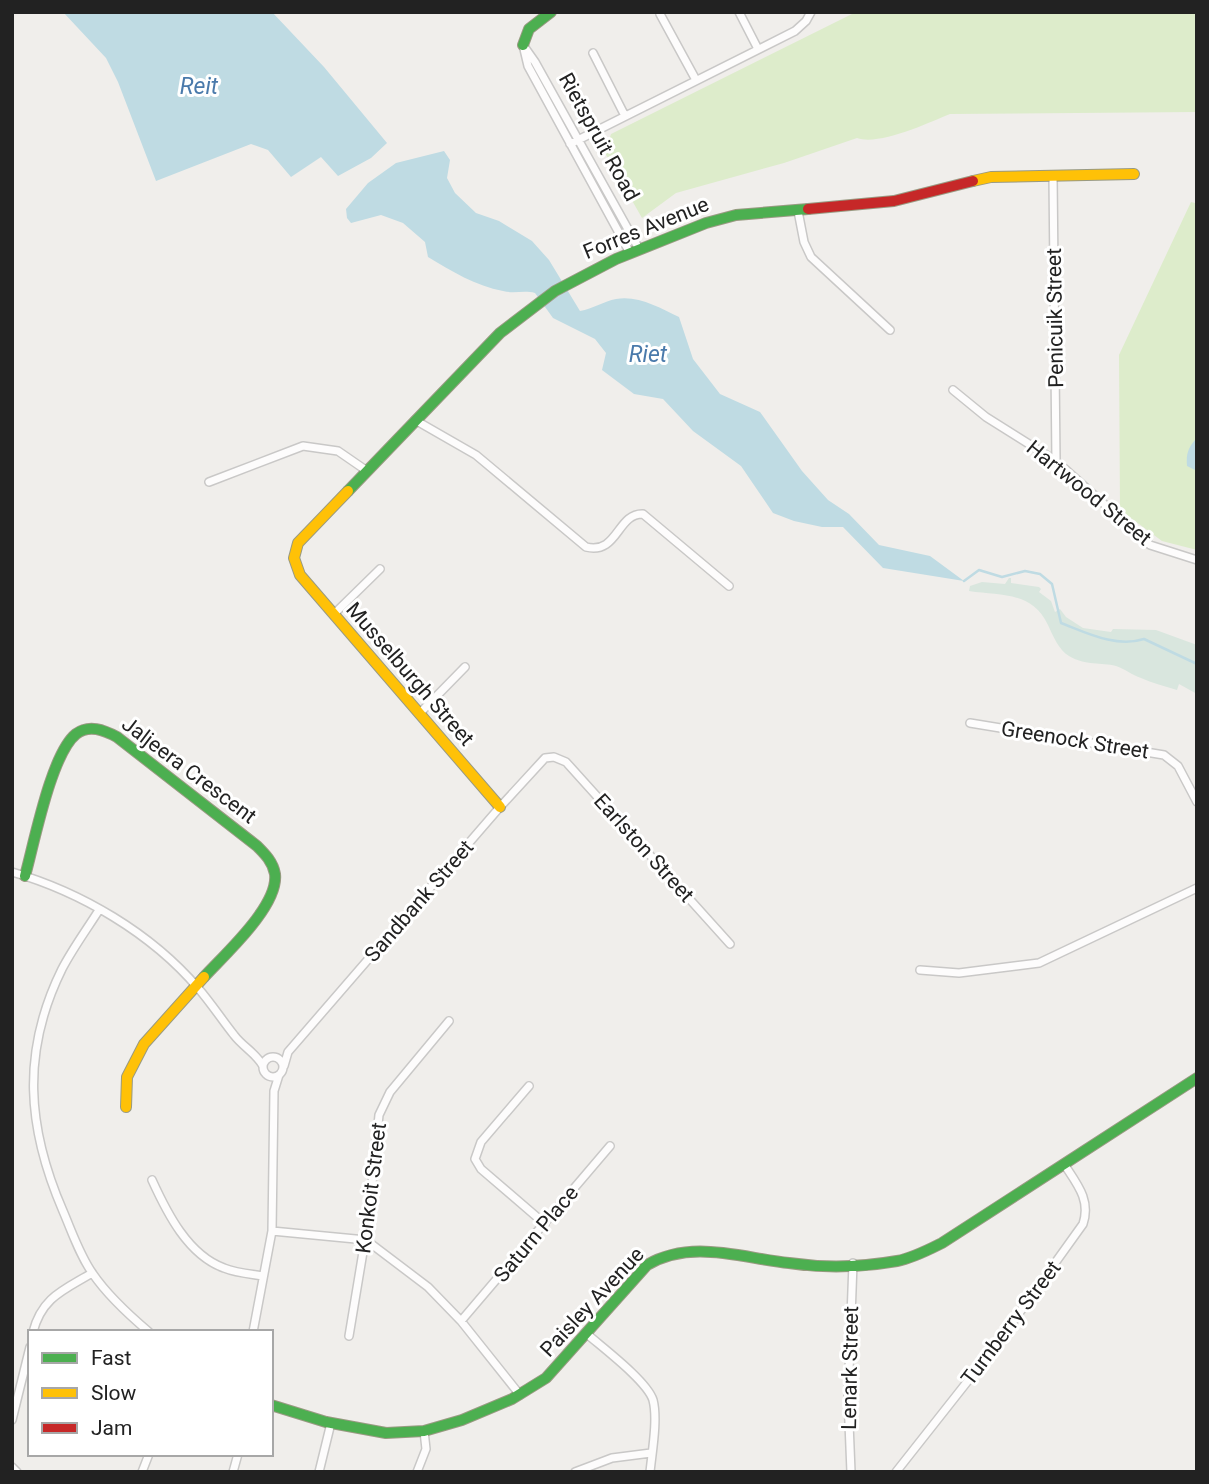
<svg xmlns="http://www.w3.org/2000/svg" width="1209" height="1484" font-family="Roboto,sans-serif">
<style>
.grass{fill:#ddeccb}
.wetland{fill:#d9e6de}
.water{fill:#bfdbe3}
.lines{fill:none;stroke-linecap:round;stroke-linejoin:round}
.stream{stroke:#bfdbe3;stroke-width:2.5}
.street-casing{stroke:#c9c8c7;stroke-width:10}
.fast-casing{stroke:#999a82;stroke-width:12}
.slow-casing{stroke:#999a82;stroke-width:12}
.jam-casing{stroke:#999a82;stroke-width:12}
.street{stroke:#fdfcfc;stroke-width:7}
.fast{stroke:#4caf50;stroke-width:10}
.slow{stroke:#ffc107;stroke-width:10}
.jam{stroke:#c62828;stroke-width:10}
.labels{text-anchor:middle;stroke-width:6;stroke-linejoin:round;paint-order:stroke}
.street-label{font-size:21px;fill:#222;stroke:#fff}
.water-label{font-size:23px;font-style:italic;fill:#4a7aab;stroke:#fff}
</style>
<rect width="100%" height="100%" fill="#f0eeeb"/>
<path class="grass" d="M856,12H1197V112L950,114C928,123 879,146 857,138L784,163L676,193L642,218L605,153L611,134Z
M1197,201V550L1162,541L1120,510L1119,355L1191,202L1195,203Z"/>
<path class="wetland" d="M1009,578H1011V583L1039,587L1041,589L1039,592L1051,601L1055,612L1060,609L1066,617L1083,628L1111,632L1113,629L1156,630L1197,645V694L1179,684L1177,690C1165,686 1152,683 1141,678C1132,675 1125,669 1116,666C1101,662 1086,666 1069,656C1059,650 1053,636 1048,625C1032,591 1001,596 969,591L970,586L982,582L1005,584Z"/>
<path class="water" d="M63,12H272L324,67L387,143L371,158L338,176L321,157L291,177L268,150L251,144L156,181L118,82L106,58Z
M444,151L450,160L447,178L455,193L476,213L499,221L532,241L549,260L580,311C593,309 604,301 616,299C638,295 660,308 679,317L693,359L720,394L760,412L802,471L828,500L849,514L879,545L930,556L964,581L883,568L843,527H822L794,521L773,513L741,466L693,431L663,399L634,394L602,370L606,353L595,339L553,318L535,293C524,290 514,294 503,291C476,286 451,271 428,257L425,242L403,223L381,215L351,223L347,218L346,209L368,183L396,163Z
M1197,438V471L1187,466C1186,454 1188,447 1197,438Z"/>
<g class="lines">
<path class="stream" d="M964,581L979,570L1002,577L1025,571L1040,574L1052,584L1061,623C1087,633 1116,648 1144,639L1197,664"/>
<defs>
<path id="street" d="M739,12L758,49
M660,14L696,80
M523,45L535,62L639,249
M523,45L528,66L630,253
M593,53L625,116
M570,144L795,31L806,21L811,12
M1053,176L1056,461
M798,211L804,242L811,257L890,330
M953,390L986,417L1056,461L1150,545L1197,560
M415,420L476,455L586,547C618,555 617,513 643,514L729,586
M209,482L303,446L338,451L367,471
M334,614L380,569
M419,714L465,667
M970,723L1164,755L1178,766L1197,802
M12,872C81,892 151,933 198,988C211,1003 222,1020 234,1035C243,1047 256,1053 263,1066
M99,910C87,929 73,948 62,969C21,1052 27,1128 63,1211C72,1232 80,1256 93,1274C108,1296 129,1315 149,1332
M920,970L959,973L1039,963L1197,888
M263 1067a10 10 0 1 1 20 0a10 10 0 1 1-20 0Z
M284,1066L288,1052L500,807L545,758L554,757L566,762L730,944
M529,1086L481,1142L475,1159L481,1169L545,1224
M152,1180C167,1213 188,1255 224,1268C236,1273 250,1274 263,1276
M272,1231L366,1240L428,1287L461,1321L520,1395
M461,1321L610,1146
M33,1332C42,1297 64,1290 92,1273
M253,1332L272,1231L274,1091L279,1075
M587,1334C603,1348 647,1381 653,1400C658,1419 652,1452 650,1472
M349,1336L368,1222L379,1115L390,1092L449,1021
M12,1420L30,1347
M12,1467L17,1472
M142,1472L149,1454
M233,1472L238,1454
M319,1472L331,1423
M417,1472L426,1449L424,1431
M575,1472L612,1458L651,1453
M851,1472L848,1398L853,1263
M896,1472L997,1344L1083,1224C1091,1200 1077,1184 1064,1164"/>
<path id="fast" d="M523,45L529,29L551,12
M348,491L500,333L555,291L616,259L706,223L736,215L808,209
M25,876C34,844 51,754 76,734C89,724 104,730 117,737L257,846C265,854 273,862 275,874C279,906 224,955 204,977
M271,1405L326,1422L386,1433L424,1431L462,1420L512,1399L546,1378L647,1265C692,1239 741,1258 789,1263C823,1268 863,1267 897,1261C913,1258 928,1250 942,1243L1197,1078"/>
<path id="slow" d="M973,181L991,177L1134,174
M348,491L298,543L294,558L300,575L500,807
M126,1107L127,1077L144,1044L204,977"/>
<path id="jam" d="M808,209L894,201L973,181"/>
</defs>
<use href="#street" class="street-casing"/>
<use href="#fast" class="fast-casing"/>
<use href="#slow" class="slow-casing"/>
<use href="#jam" class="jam-casing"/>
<use href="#street" class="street"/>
<use href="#fast" class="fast"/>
<use href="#slow" class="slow"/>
<use href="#jam" class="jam"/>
</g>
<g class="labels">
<g class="street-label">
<text transform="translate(599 137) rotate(61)" y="7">Rietspruit Road</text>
<text transform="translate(646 228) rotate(-22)" y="7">Forres Avenue</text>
<text transform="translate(1055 318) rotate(-91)" y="7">Penicuik Street</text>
<text transform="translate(1089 493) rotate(39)" y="7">Hartwood Street</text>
<text transform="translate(410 674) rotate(49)" y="7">Musselburgh Street</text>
<text transform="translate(1075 740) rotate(9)" y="7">Greenock Street</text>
<text transform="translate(189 770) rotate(37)" y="7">Jaljeera Crescent</text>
<text transform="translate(644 848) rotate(48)" y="7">Earlston Street</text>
<text transform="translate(419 901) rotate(-49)" y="7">Sandbank Street</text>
<text transform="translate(371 1188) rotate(-83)" y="7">Konkoit Street</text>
<text transform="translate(536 1234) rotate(-50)" y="7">Saturn Place</text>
<text transform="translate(592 1302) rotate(-47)" y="7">Paisley Avenue</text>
<text transform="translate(1011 1323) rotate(-53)" y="7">Turnberry Street</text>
<text transform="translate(850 1368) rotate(-89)" y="7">Lenark Street</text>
</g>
<g class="water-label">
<text x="199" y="94">Reit</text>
<text x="648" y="362">Riet</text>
</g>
</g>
<rect width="1209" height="1484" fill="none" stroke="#222222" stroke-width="28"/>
<rect x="28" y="1330" width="245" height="126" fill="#ffffff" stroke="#a7a7a7" stroke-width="2"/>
<rect x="42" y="1353" width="35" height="10" fill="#4caf50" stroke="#a7a7a7" stroke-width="2"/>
<text x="91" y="1365" font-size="21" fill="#222222">Fast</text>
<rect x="42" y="1388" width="35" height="10" fill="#ffc107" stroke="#a7a7a7" stroke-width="2"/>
<text x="91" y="1400" font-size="21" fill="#222222">Slow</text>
<rect x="42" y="1423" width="35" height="10" fill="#c62828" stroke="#a7a7a7" stroke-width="2"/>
<text x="91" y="1435" font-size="21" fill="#222222">Jam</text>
</svg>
